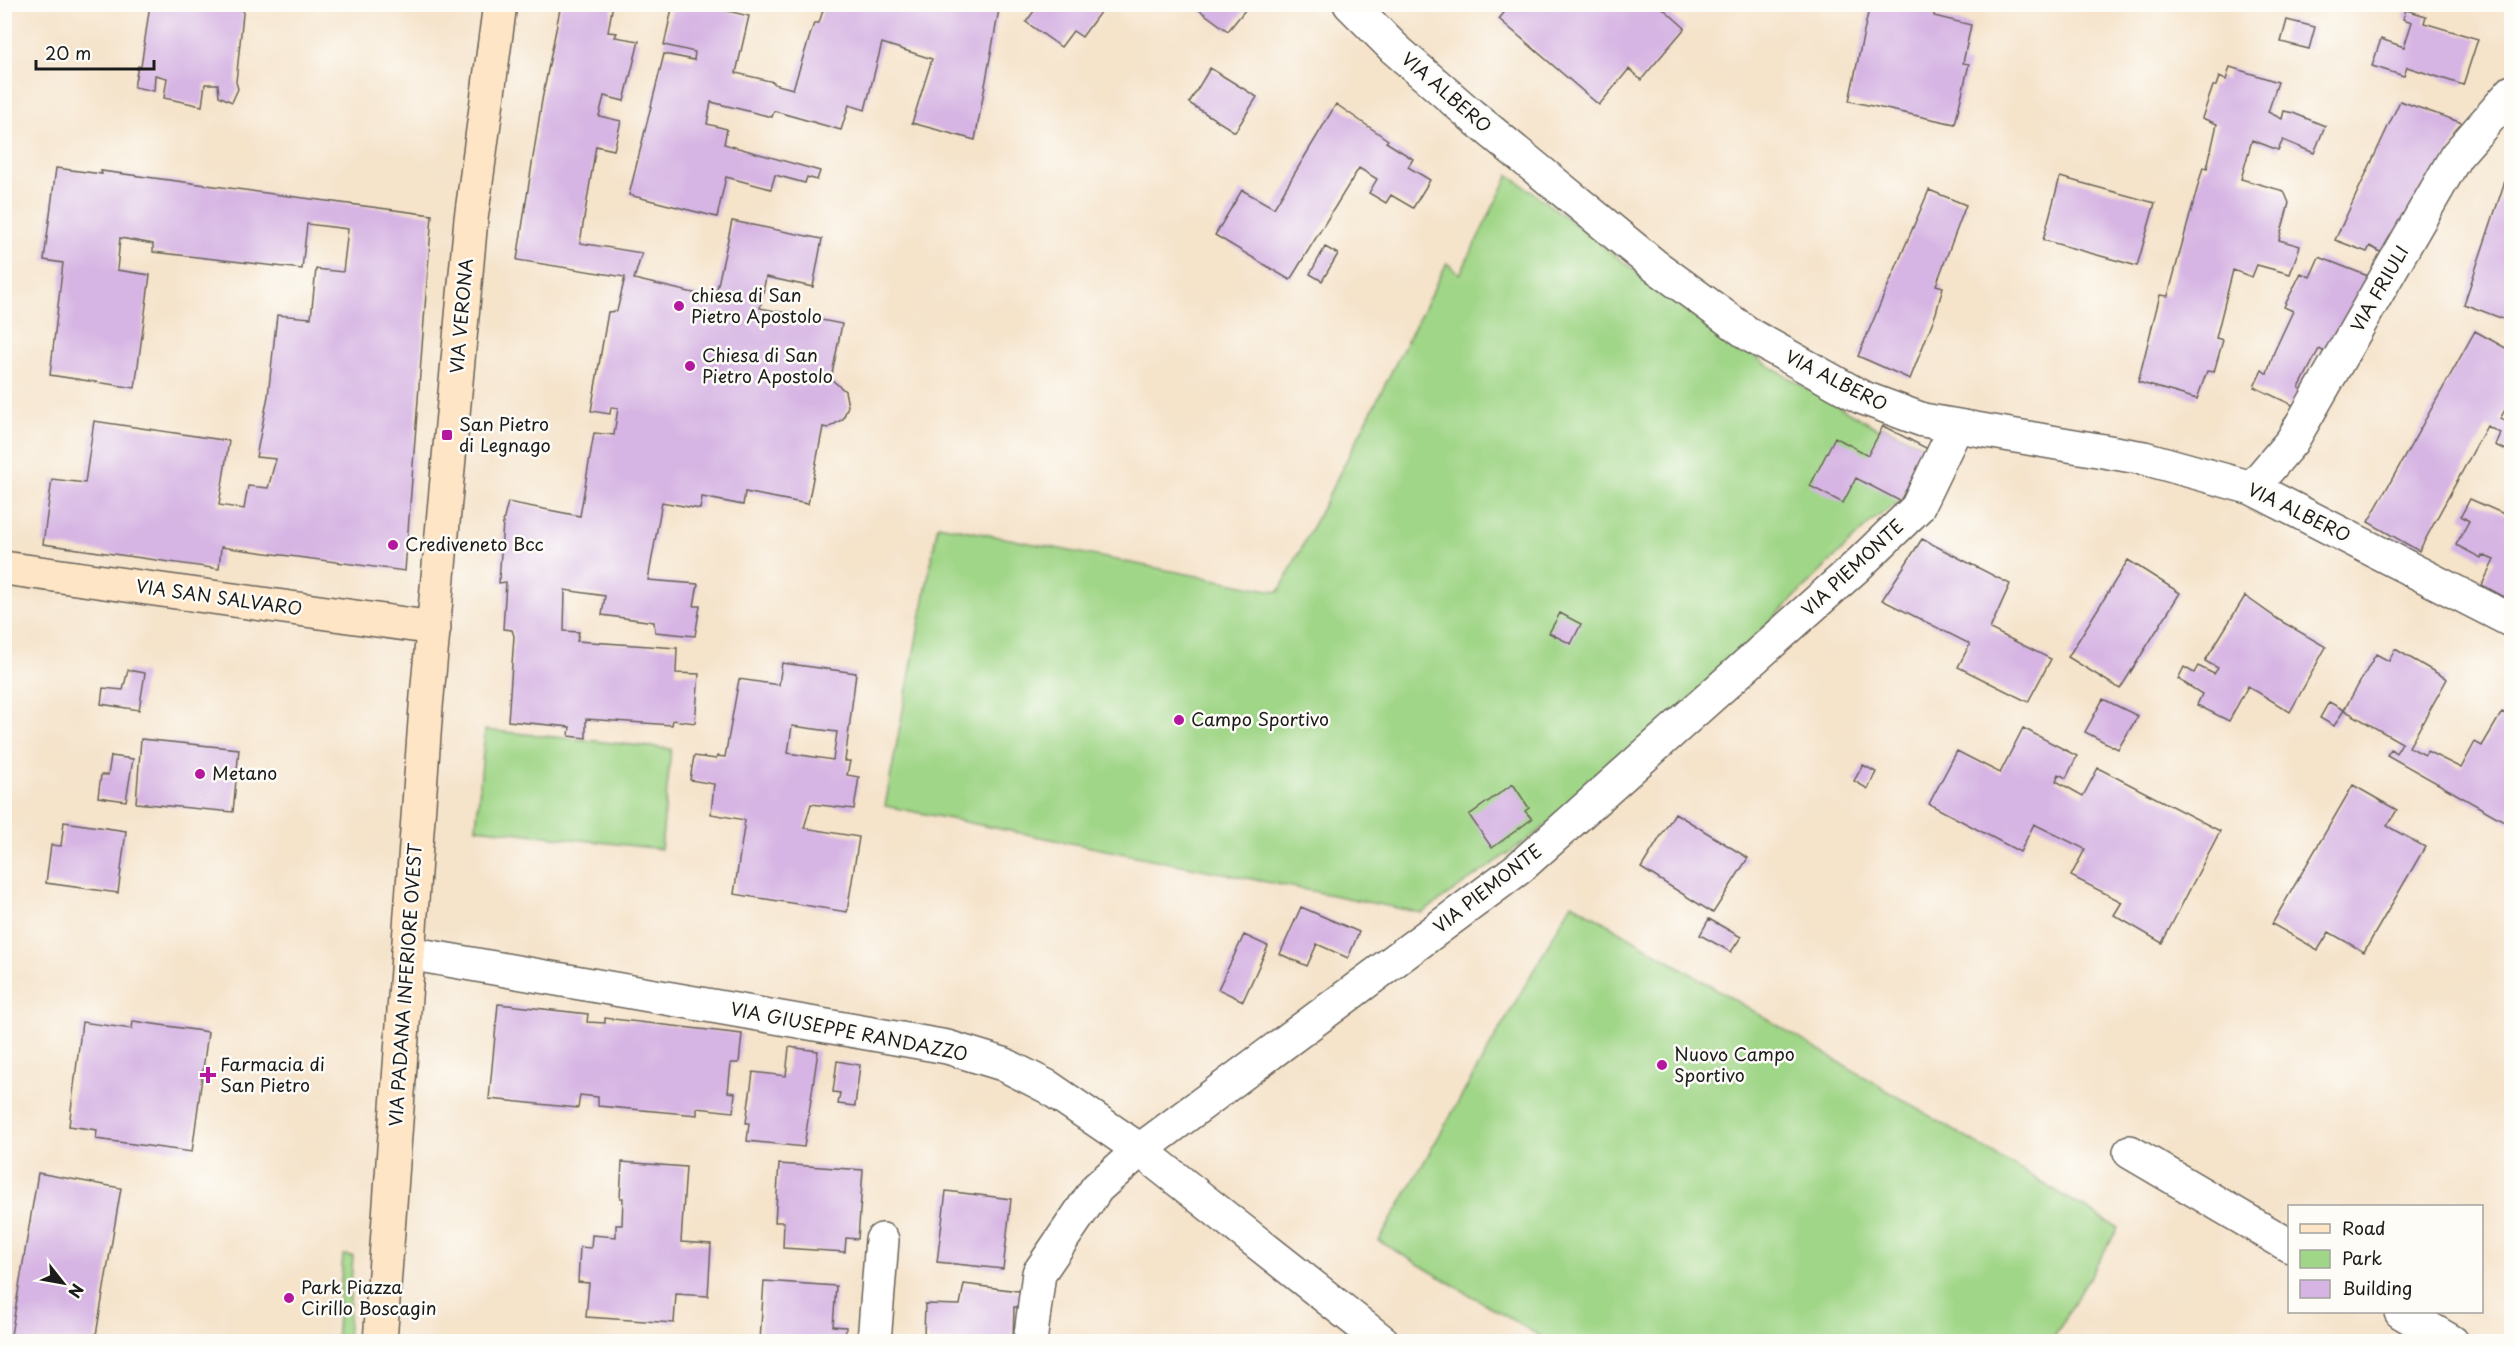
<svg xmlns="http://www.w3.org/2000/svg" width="2516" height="1346" font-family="'Playpen Sans',sans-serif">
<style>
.green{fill:#a0d687;stroke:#5e7952;stroke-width:1.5}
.building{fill:#d6b4e3;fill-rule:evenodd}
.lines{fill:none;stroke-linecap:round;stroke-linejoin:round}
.street-casing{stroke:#686259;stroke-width:36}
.secondary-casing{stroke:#686259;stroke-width:36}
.street{stroke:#fff;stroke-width:33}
.secondary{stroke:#fee5c5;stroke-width:33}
.poi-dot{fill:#b5179e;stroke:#fdfcf7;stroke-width:2}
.labels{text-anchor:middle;stroke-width:5;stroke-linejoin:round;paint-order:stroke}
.street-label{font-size:18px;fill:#1c1c1c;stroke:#fdfcf7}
.poi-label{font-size:18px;fill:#1c1c1c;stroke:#fdfcf7;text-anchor:start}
</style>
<rect width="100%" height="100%" fill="#fdfcf7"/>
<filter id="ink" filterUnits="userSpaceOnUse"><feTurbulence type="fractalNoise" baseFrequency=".0167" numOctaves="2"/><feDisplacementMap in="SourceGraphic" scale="12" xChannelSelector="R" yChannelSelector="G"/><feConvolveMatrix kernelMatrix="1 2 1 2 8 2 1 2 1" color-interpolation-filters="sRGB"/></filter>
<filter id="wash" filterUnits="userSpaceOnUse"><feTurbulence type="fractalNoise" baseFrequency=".008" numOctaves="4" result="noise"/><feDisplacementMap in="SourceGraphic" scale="24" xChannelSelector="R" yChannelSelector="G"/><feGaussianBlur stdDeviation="1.35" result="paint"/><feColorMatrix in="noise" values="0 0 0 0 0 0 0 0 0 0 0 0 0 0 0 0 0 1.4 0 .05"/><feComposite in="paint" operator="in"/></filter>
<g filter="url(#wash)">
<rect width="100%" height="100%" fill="#f5e3ca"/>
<path class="green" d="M1509,175C1575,222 1636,274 1702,321C1759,362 1819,396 1881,430L1883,426L1928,449L1900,501L1873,520L1671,719L1533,836L1422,913L885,806L938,525L1279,592L1447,263L1460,274Z
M485,730L671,749L661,849L476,828Z
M1572,903L2118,1228L2052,1341H1548L1379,1241Z
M343,1255L353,1256L347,1341H336Z"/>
<g id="blocks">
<path class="building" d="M150,4H244L236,82L238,89L232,102L219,96L218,84H205L202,106L164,98L167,78L155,75L154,91L134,87L138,66L141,67Z
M561,4H613L608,32L617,33L615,37L639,41L624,101L604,96L599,116L621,121L614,150L596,146L580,243L642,253L634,279L715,298L732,221L822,239L813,287L766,277L760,308L842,324L831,379L845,391L848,406L843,419L828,428L823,427L808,504L745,492L743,505L702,497L700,509L662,502L648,580L698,584L694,606H700L695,636L655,632L654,622L602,615L605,596L565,590L564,631L579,632L577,641L677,648L676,673L699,674L695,723L673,720L672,725L586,719V738L569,736L570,727L508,721L514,636L512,630L503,629L506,582L499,583L503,522L508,502L580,516L594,433L614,435L618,408L611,407L610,414L591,411L608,312L617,311L625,277L517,260L542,100Z
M673,4H698L749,16L736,73L774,82V84L793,89L814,23H819L825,4H1000L975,140L912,123L932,59L882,43L865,110L849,105L841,130L774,111L772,117L711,102L707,124L727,129L724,144L820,171L817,180L807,177L805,183L775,175L771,189L726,177L717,217L629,195L664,54L694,60L695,52L664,45Z
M1039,4H1106L1082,37L1073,31L1061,47L1026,22Z
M1191,4H1250L1228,31Z
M1511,4H1658L1685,28L1641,80L1629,69L1599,105L1499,19Z
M1870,4H1897L1934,13V16L1971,25L1963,63L1969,64L1955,124L1849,101Z
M2406,10L2426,16L2424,23L2478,39L2463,85L2407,67L2404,76L2372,66L2381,39L2404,47L2412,22L2403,19Z
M2287,20L2315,27L2309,49L2281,42Z
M2230,67L2278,82L2268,112L2282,119L2284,111L2293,113L2325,126L2314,153L2283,140L2278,150L2252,140L2241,179L2284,191L2289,203L2279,240L2300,246L2290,274L2257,265L2252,277L2233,270L2216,338L2223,340L2214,372L2207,371L2197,399L2138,382L2160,295L2168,296L2203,167L2207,168L2217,124L2202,118L2213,86H2216L2219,77L2226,80Z
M1210,68L1257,97L1235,132L1189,103Z
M2400,101L2465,124L2392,259L2370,246L2367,252L2335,240Z
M1336,104L1388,140L1386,142L1413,159L1408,167L1430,180L1413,208L1391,195L1386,203L1369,193L1377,179L1359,168L1290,280L1215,235L1242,190L1274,208Z
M2511,163V322L2464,304Z
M56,168L102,174L101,171L432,215L405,571L221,547L219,569L43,544L52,479L85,483L94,421L229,441L219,505L244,509L248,486L268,488L276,459L256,457L268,396L277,315L311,318L316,269L343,272L348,229L307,224L302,269L153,252V244L120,238L117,270L150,275L135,388L50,375L63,263L44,260Z
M2060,177L2155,203L2137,266L2043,240Z
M1929,190L1966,205L1936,285L1943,287L1936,313L1910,379L1858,356Z
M1325,247L1338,254L1322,281L1310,274Z
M2319,257L2368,276L2329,354L2319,349L2299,388L2310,394L2301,409L2254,387L2262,370L2267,374L2274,352L2293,311L2284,307L2301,273L2310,277Z
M2475,331L2511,351V399L2500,419L2511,424V452L2495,445L2500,433L2487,426L2419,551L2368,522Z
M1883,426L1928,449L1900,501L1856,478L1843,503L1810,486L1835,437L1868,455Z
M2470,499L2511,517V592L2508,599L2482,585L2494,560L2482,555L2481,558L2456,545L2469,521L2461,516Z
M1922,539L2010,584L1990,629L2051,659L2028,702L1958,667L1970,644L1882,600Z
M2128,560L2180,593L2120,689L2068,657Z
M2245,596L2279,620L2326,647L2290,712L2248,686L2229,721L2197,705L2202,694L2178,679L2184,667L2194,673L2198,666L2214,674L2218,668L2205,661Z
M1560,613L1581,624L1571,644L1549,633Z
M2395,649L2447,679L2409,747L2425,755L2427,751L2461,768L2475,742L2482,746L2502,712L2511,717V825L2387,755L2391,749L2396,753L2402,743L2344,710L2376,654L2389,661Z
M782,663L856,673L845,761H850L847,775L859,777L854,809L811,804L804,828L859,837L847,912L734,894L745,820L711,814L714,784L690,780L694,756L716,759L717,756L725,757L739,679L779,685ZM792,726L837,732L833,760L788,753Z
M128,670L145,673L139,710L101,704L103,688L123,690Z
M2103,699L2138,716L2118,749L2085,732Z
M2329,702L2344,710L2334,726L2320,718Z
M2023,728L2077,756L2066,778L2059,774L2056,781L2083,796L2098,768L2220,831L2162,943L2114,915L2122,902L2071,876L2085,849L2034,824L2020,852L1929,804L1957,751L2000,773Z
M141,739L239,749L233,812L136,803Z
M111,756L133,759L126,801L98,797L101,775H108Z
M1863,765L1876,772L1868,789L1854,781Z
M1513,784L1529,808L1525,811L1532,819L1492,848L1469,815Z
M2353,785L2397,810L2387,826L2425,847L2364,952L2329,932L2318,950L2272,924Z
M1675,813L1748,858L1713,913L1641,868Z
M64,822L126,831L118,893L46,883L51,845L61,846Z
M1301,907L1359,932L1348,958L1317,944L1307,966L1280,954Z
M1709,919L1741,937L1731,952L1700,935Z
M1244,935L1268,946L1243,1001L1218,989Z
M498,1004L588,1014L587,1022L605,1023V1018L742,1034L739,1063H731L728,1092L735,1093L733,1112L697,1108V1115L598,1106V1097L580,1095L578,1108L489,1099Z
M133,1021L208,1032L192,1152L96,1139L97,1130L69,1126L82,1022L132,1029Z
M789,1047L818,1051L804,1147L747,1141L749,1123H746L753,1072L786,1076Z
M837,1061L860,1065L855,1106L838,1104L840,1093L833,1092Z
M622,1162L686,1167L681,1242L711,1244L708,1296L676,1294L674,1323L586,1317L589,1283L578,1282L580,1247L591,1248L592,1235L616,1237V1225H622L623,1198H620Z
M779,1164L863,1170L858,1239L846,1238L845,1252L783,1248L784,1222H775Z
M38,1173L121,1188L95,1341H10Z
M946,1191L1011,1199L1003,1269L937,1262Z
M764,1281L836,1286L833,1326L846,1327L845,1341H760Z
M964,1284L1026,1292L1024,1307H1014L1013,1341H929V1336L924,1335L925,1304L960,1305Z"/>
</g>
</g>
<g filter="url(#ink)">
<use href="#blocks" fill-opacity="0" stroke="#686259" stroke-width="1.5"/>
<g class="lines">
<defs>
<path id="street" d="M1350,4L1395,49L1471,115L1654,265L1750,335L1861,397L1923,420L2144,458L2252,488L2512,621
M2252,488L2292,441L2456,156L2512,92
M408,953L947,1047L1003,1064L1048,1087L1140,1150L1383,1342
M2130,1152L2290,1246
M2401,1312L2452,1342
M874,1342L882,1240
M1030,1342L1039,1273L1097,1188L1140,1150L1519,868L1856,567L1917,508L1956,427"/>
<path id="secondary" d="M4,568L434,628
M380,1342L426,707L471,219L500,4"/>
</defs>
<use href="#street" class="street-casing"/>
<use href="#secondary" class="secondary-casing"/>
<use href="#street" class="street"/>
<use href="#secondary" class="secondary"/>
</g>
</g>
<g class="poi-dot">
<circle cx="679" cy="306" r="6"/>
<circle cx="690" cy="366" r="6"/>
<rect x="441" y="429" width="12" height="12" rx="3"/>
<circle cx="393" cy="545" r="6"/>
<circle cx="1179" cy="720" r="6"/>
<circle cx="200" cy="774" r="6"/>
<circle cx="1662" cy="1065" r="6"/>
<path d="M205 1066h6v6h6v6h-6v6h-6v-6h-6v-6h6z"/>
<circle cx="289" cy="1298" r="6"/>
</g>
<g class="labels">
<g class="street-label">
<text transform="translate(1446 93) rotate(41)" y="6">VIA ALBERO</text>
<text transform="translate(2380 289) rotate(-60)" y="6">VIA FRIULI</text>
<text transform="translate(462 316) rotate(-85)" y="6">VIA VERONA</text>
<text transform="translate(1836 381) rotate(27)" y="6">VIA ALBERO</text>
<text transform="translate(2299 513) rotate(26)" y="6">VIA ALBERO</text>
<text transform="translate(1853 568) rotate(-43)" y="6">VIA PIEMONTE</text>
<text transform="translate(219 598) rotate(8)" y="6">VIA SAN SALVARO</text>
<text transform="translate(1488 889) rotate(-38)" y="6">VIA PIEMONTE</text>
<text transform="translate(406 985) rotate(-86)" y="6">VIA PADANA INFERIORE OVEST</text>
<text transform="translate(849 1032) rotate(11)" y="6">VIA GIUSEPPE RANDAZZO</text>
</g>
<g class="poi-label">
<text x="691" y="302">chiesa di San<tspan x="691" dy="21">Pietro Apostolo</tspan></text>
<text x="702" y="362">Chiesa di San<tspan x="702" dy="21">Pietro Apostolo</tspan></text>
<text x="459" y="431">San Pietro<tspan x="459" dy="21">di Legnago</tspan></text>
<text x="405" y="551">Crediveneto Bcc</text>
<text x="1191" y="726">Campo Sportivo</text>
<text x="212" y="780">Metano</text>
<text x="1674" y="1061">Nuovo Campo<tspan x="1674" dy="21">Sportivo</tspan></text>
<text x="220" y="1071">Farmacia di<tspan x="220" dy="21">San Pietro</tspan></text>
<text x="301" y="1294">Park Piazza<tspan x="301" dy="21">Cirillo Boscagin</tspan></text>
</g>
</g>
<rect width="2516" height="1346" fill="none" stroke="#fdfcf7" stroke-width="24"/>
<rect x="2288" y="1205" width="195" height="108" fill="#fdfcf7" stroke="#a3a29f" stroke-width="1.5"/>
<rect x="2300" y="1224" width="30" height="9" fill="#fee5c5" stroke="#a3a29f" stroke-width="1.5"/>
<text x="2342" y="1235" font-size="18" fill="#1c1c1c">Road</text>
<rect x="2300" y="1250" width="30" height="18" fill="#a0d687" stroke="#a3a29f" stroke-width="1.5"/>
<text x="2342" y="1265" font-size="18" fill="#1c1c1c">Park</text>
<rect x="2300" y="1280" width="30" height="18" fill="#d6b4e3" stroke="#a3a29f" stroke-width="1.5"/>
<text x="2342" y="1295" font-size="18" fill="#1c1c1c">Building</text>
<g transform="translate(63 1283) rotate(121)" stroke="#fdfcf7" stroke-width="4.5" paint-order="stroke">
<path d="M0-4.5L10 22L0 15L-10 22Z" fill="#1c1c1c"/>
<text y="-9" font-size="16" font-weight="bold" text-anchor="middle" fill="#1c1c1c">N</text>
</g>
<path d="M36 60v9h118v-9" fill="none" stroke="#1c1c1c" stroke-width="3"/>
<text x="45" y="60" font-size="18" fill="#1c1c1c" stroke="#fdfcf7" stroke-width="4.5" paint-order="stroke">20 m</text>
</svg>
